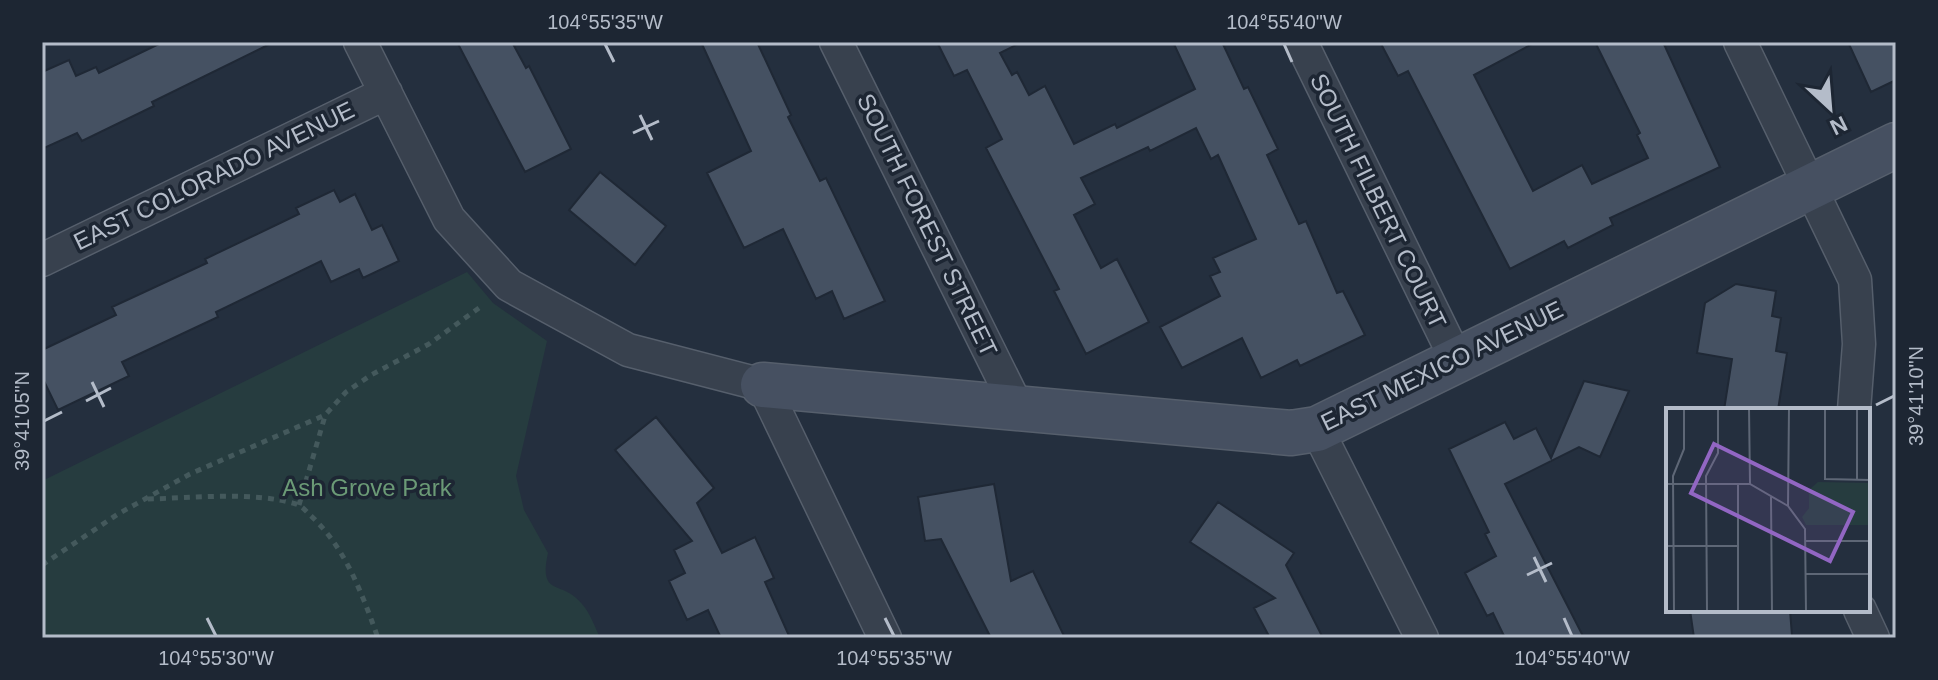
<svg xmlns="http://www.w3.org/2000/svg" width="1938" height="680" font-family="Helvetica,sans-serif">
<style>
.green{fill:#263c3f}
.building{fill:#455162;stroke:#1f2835;stroke-width:2}
.lines{fill:none;stroke-linecap:round;stroke-linejoin:round}
.street-casing{stroke:#565f6c;stroke-width:35}
.secondary-casing{stroke:#565f6c;stroke-width:47}
.path{stroke:#44595c;stroke-width:5;stroke-dasharray:6 6;stroke-linecap:butt}
.street{stroke:#38414e;stroke-width:32}
.secondary{stroke:#465061;stroke-width:44}
.ticks{fill:none;stroke:#b4bcc9;stroke-width:3}
.labels{text-anchor:middle;stroke-width:7;stroke-linejoin:round;paint-order:stroke}
.street-label{font-size:24px;fill:#b4bcc9;stroke:#1d2633}
.park-label{font-size:24px;fill:#6b9a76;stroke:#1d2633}
.inset-road{fill:none;stroke:#5e6776;stroke-width:2}
.view{fill:#9266c3;fill-opacity:0.15;stroke:#9266c3;stroke-width:4}
.inset-edge{fill:none;stroke:#b4bcc9;stroke-width:4}
.neatline{fill:none;stroke:#b4bcc9;stroke-width:3}
.ticks-label{font-size:20px;text-anchor:middle;fill:#b4bcc9}
</style>
<rect width="100%" height="100%" fill="#242f3e"/>
<path class="green" d="M467,272L493,303L547,341L516,476L524,510L548,553C538,598 562,579 582,604C590,613 595,627 600,638H42V481Z"/>
<path class="building" d="M163,42H274L152,102L154,106L82,141L77,133L42,149V72L69,60L76,76L96,67L99,73Z
M457,42H512L526,68L529,66L571,149L525,172Z
M701,42H757L791,115L788,117L820,181L826,178L885,301L844,319L832,291L816,299L783,229L744,248L707,173L751,151Z
M937,42H1022L1000,53L1012,75L1017,72L1029,95L1045,86L1074,144L1115,124L1117,128L1195,89L1173,42H1222L1244,89L1248,87L1278,149L1267,155L1299,224L1306,221L1337,293L1343,291L1365,335L1300,366L1297,360L1261,378L1242,338L1182,368L1160,327L1220,296L1210,276L1220,272L1213,258L1256,239L1218,155L1211,159L1196,128L1150,151L1148,147L1081,178L1095,204L1074,215L1101,268L1117,259L1149,322L1086,354L1054,291L1059,289L986,148L1002,139L967,70L954,76Z
M1380,42H1536L1474,75L1533,191L1582,165L1592,184L1648,158L1637,135L1640,133L1595,42H1663L1720,167L1610,218L1613,225L1568,248L1564,241L1510,269L1408,71L1398,76Z
M1848,42H1896V80L1871,92Z
M600,172L666,226L635,265L569,210Z
M334,190L340,202L355,194L372,230L382,225L399,261L363,278L359,269L331,282L321,261L216,312L218,317L122,362L129,376L58,410L42,377V350L116,315L112,307L207,263L205,259L299,214L296,208Z
M1736,284L1776,291L1772,316L1781,318L1776,351L1787,353L1778,410H1724L1732,359L1697,353L1705,303Z
M1584,381L1629,391L1600,457L1579,447L1505,484L1584,638H1505L1493,613L1487,616L1465,573L1496,556L1485,534L1489,532L1449,449L1505,422L1514,439L1536,428L1551,458Z
M656,417L714,488L697,503L722,553L755,537L774,578L765,582L790,638H721L708,610L687,620L669,581L685,573L674,550L692,541L615,450Z
M994,484L1011,581L1033,571L1065,638H991L941,539L925,541L918,497Z
M1218,502L1294,553L1286,565L1323,638H1270L1254,608L1275,598L1190,542Z
M1690,610H1790L1792,636L1694,638Z"/>
<g class="lines">
<defs>
<path id="street" d="M360,42L449,219L509,285L628,350L763,385L885,638
M836,42L1017,407
M1301,42L1456,359
M1740,42L1855,280L1859,344L1854,410
M42,260L386,93
M1317,429L1422,638
M1860,610L1873,638"/>
<path id="secondary" d="M763,385L1291,433L1317,429L1896,145"/>
</defs>
<use href="#street" class="street-casing"/>
<use href="#secondary" class="secondary-casing"/>
<path class="path" d="M148,499C193,498 253,491 296,504C302,506 306,511 310,515C346,548 362,594 378,638
M299,505L325,416
M42,565L118,514L190,474L325,415L346,392L371,375L429,344L483,305"/>
<use href="#street" class="street"/>
<use href="#secondary" class="secondary"/>
</g>
<path class="ticks" d="M605,44L614,62M1284,44L1292,62M640,115L652,140M633,133L659,121M92,382L104,407M86,401L111,388M1876,405L1894,396M44,421L62,412M1534,557L1546,582M1527,575L1552,563M207,618L216,636M885,618L894,636M1564,618L1572,636"/>
<g class="labels">
<g class="street-label">
<text transform="translate(214 176) rotate(-26)" y="8">EAST COLORADO AVENUE</text>
<text transform="translate(1378 201) rotate(64)" y="8">SOUTH FILBERT COURT</text>
<text transform="translate(927 225) rotate(64)" y="8">SOUTH FOREST STREET</text>
<text transform="translate(1442 366) rotate(-26)" y="8">EAST MEXICO AVENUE</text>
</g>
<g class="park-label">
<text x="367" y="496">Ash Grove Park</text>
</g>
</g>
<g transform="translate(1666 408)">
<rect width="204" height="204" fill="#242f3e"/>
<path d="M152,74L204,75V117H140L136,109L143,100V82Z" fill="#263c3f"/>
<path class="inset-road" d="M83,0L84,76M123,0L122,98L139,121L140,204M159,0V71L204,72M191,0V72M0,76H84L122,98M72,76V204M105,89L106,204M139,133H204M0,138H72M140,166H204M8,204L7,68L18,41V0M41,204L40,68L52,45V0"/>
<path class="view" d="M48,36L187,104L164,153L25,85Z"/>
<rect width="204" height="204" class="inset-edge"/>
</g>
<rect width="1938" height="680" fill="none" stroke="#1d2633" stroke-width="88"/>
<g transform="translate(1830 108) rotate(154)" stroke="#1d2633" stroke-width="6" paint-order="stroke">
<path d="M0-6L14 30L0 20L-14 30Z" fill="#b4bcc9"/>
<text y="-12" font-size="22" font-weight="bold" text-anchor="middle" fill="#b4bcc9">N</text>
</g>
<rect x="44" y="44" width="1850" height="592" class="neatline"/>
<g class="ticks-label">
<text x="605" y="29">104°55'35"W</text>
<text x="1284" y="29">104°55'40"W</text>
<text transform="translate(1916 396) rotate(-90)" y="7">39°41'10"N</text>
<text transform="translate(22 421) rotate(-90)" y="7">39°41'05"N</text>
<text x="216" y="665">104°55'30"W</text>
<text x="894" y="665">104°55'35"W</text>
<text x="1572" y="665">104°55'40"W</text>
</g>
</svg>
